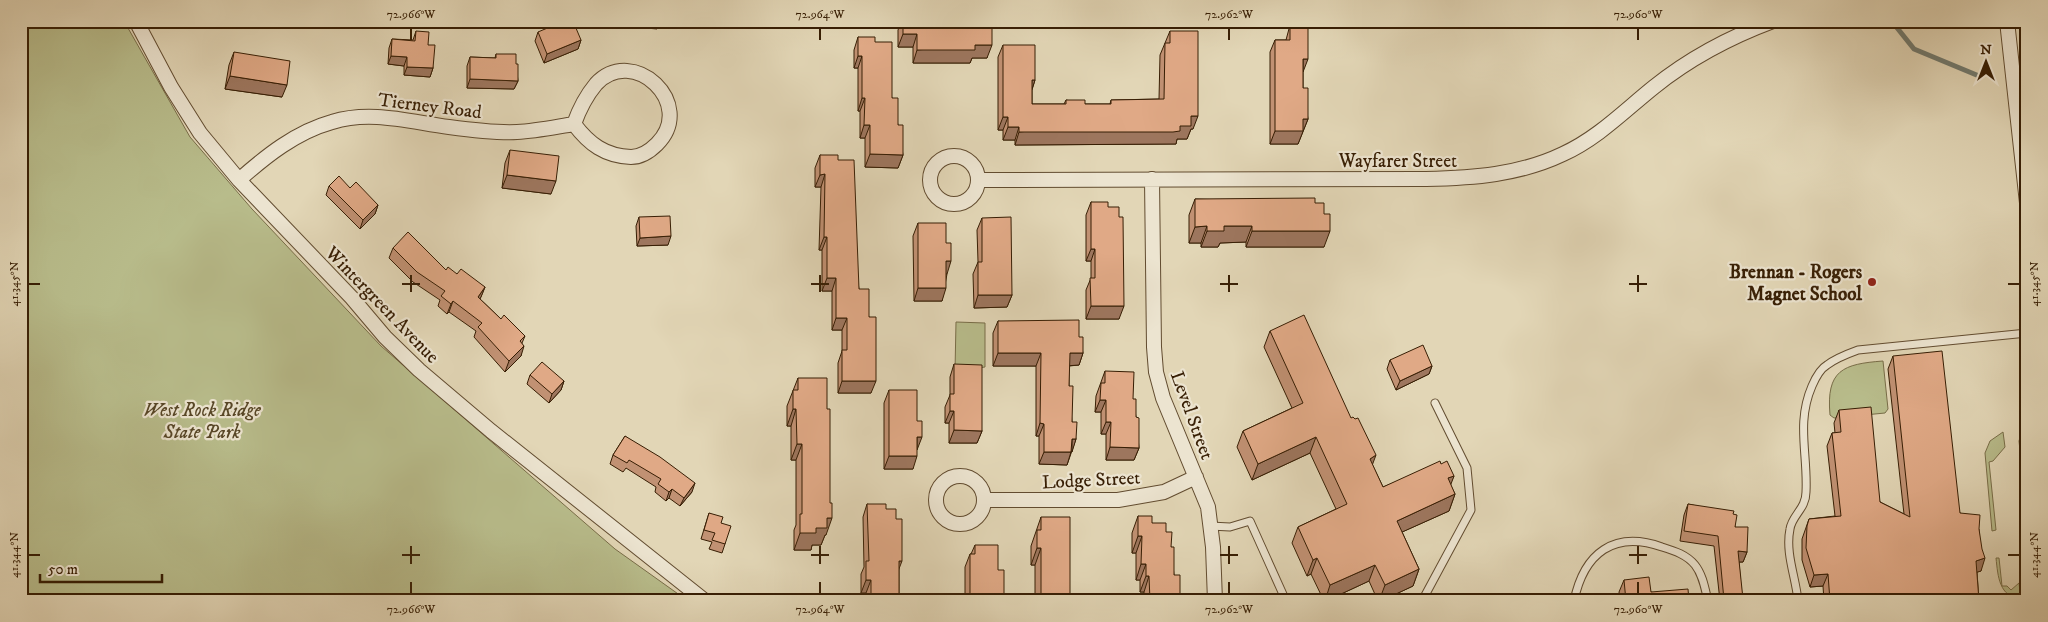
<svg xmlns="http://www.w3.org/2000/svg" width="2048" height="622" font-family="'IM FELL DW Pica',serif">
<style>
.green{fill:#b8bc8b;stroke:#786d48}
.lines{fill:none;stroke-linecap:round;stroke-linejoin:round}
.stream{stroke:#717a6f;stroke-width:5}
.service-casing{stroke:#624c30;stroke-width:9}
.minor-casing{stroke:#624c30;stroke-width:16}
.service{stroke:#ece4d0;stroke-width:7}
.minor{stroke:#ece4d0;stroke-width:14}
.wall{fill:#c19173;stroke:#371e04}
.shaded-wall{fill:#9d765e;stroke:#371e04}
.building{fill:#e0a986;stroke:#371e04}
.ticks{fill:none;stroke:#371e04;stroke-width:2}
.poi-dot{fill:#8f2418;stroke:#ece4d0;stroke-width:2}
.labels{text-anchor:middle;stroke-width:4.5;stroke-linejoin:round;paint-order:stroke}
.street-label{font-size:19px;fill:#371e04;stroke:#ece4d0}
.poi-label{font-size:19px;font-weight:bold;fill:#371e04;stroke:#ece4d0;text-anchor:end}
.park-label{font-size:19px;font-style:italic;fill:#574626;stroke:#ece4d0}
.neatline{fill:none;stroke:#371e04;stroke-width:2}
.ticks-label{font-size:12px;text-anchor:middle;fill:#371e04}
</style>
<rect width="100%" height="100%" fill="#e2d6b6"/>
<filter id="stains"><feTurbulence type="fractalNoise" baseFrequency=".004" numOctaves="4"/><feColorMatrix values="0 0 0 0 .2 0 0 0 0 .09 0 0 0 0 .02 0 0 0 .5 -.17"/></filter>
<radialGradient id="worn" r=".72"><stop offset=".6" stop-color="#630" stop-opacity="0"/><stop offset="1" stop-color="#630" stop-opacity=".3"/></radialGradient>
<path class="green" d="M21,21H124L190,137L252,209L381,346L615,549L688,601H21Z
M956,322L985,323V367L955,371Z
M1883,361L1888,409L1885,413L1834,418L1830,415C1826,370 1843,364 1883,361Z
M2027,431V517L2019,441L2021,434Z
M2003,432L2005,447L1993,461L1989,462L1996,530L1992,531L1985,453L1990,441Z
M1996,558H1999L2002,586H2007L2011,590L2019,583L2021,600C1999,596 1998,577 1996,558Z"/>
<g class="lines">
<path class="stream" d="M1894,24L1914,49L1979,76"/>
<defs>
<path id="service" d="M1210,526L1230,527L1250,521L1286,601
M1422,601L1471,510L1467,468L1435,403
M1574,601C1584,553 1614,530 1662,547C1675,551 1687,555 1695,565C1703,575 1705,589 1708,601
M1798,601C1796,578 1785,553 1790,529C1792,515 1806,509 1806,492C1808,454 1796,423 1812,386C1815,379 1820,369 1827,365C1836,358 1847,354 1858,350L2027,333"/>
<path id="minor" d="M136,21L171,87L200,133L239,180L352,298L385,337L419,370L491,431L705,601
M2007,21L2027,203
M930 180a24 24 0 1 1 48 0a24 24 0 1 1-48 0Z
M1152,179L1154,347L1156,372L1163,398L1208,507L1213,547L1215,601
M239,180C266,156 296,132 332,122C371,110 410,122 449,127C471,130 495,133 517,132C536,131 555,127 574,124C589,144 605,156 631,157C641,157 650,151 657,144C697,104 633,44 596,84C586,96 579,110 574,124
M979,180L1426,179C1473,178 1519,175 1563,154C1598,138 1624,111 1654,87C1690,58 1730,37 1773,21
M936 500a24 24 0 1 1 48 0a24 24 0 1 1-48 0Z
M984,500H1118L1164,492L1196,477"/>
</defs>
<use href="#service" class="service-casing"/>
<use href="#minor" class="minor-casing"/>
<use href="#service" class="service"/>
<use href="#minor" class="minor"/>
</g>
<path class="wall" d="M902,21H992L987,58H972L970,63H913V47H898V30Z
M1290,25L1303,72V88L1308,119L1298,144H1270V52L1275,40H1286Z
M416,31L428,45L433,68L430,77L404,75V66L388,64L389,48L392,39L413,40Z
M1170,31L1193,129H1191L1187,139H1177L1176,144H1168L1015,145V140H1003V130H998V57L1003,45L1035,80L1032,90V104H1064L1066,100L1085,104H1110L1111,100L1159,99L1160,55Z
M538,32L581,40L578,49L544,63L535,41Z
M858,37L875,42L892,98L898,125L903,155L898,168L865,167V138H860V111H858V68H854V50Z
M234,52L282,97L225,89L229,65Z
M496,54L516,64L518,81L514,89L467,88V66L470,57L495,58Z
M510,150L551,194L502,188L505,163Z
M820,155L838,160L859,289L869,317L871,393H838V363L842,351V330H832V291H822V250H819L821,187H815V168Z
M329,186L350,188L378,205L375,214L360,229L326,195Z
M1195,199L1315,203L1324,247H1246V242L1220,243L1218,247H1201V243H1189V215Z
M1091,202L1108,207L1119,319H1086V290L1091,278V261H1086V215Z
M639,217L668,245L637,246L636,226Z
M982,218L1012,295L1007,307L974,308L973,274L978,262L977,230Z
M918,223L947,274L942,301H914L913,236Z
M393,248L446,270L457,274L485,287L480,299L501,319L525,336L522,343L521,356L505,372L474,337L476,331L449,312L447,314L438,306L440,300L413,282L389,258Z
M998,321L1079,337L1083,353L1079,365L1069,366V386L1072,422L1076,439L1067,465L1039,464V436H1036V366H993V333Z
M1270,331L1372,464L1383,487L1441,464L1454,476L1450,484L1455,494L1449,511L1402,532L1419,569L1413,586L1381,601H1378L1369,581L1326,601H1324L1311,574L1307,576L1292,543L1298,527L1336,509L1310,453L1252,480L1237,447L1243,431L1292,408L1264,347Z
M1893,356L1960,513L1979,529L1981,571L1977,572L1979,601H1824L1823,586L1810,587L1802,560V539L1809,519L1835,516L1827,446L1832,433H1835L1834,423L1839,410L1880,502L1904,514L1888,369Z
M1390,360L1432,366L1429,374L1396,390L1387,369Z
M954,364L982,431L977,443H949V423H945V407L950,395V377Z
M1105,371L1133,399L1136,417L1139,448L1134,460H1106V434H1101V412H1095L1096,396Z
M530,375L564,381L561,390L549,403L527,384Z
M798,378L826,535H825L821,545H812L811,550H794V530L796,525V460H791V426H787V406Z
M889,390L913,469H884V403Z
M625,436L692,492L680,506L669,498L666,501L655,492L656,487L626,468L623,472L610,464L613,455Z
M867,504L886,509L896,519L899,569V601H866V593H861V574L864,567L863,517Z
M1688,504L1733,514L1735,527L1747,552L1743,562H1739L1742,601H1720L1714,546L1680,541L1684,515Z
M709,513L721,523L725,544L722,553L709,549L712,542L701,539Z
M1138,516L1152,523L1166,532L1171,547L1174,575L1182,601H1144V592H1140V580H1136V553H1132V533Z
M1041,517L1070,601H1035V565H1031V546Z
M975,545L998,570L1004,601H965V567L970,554H971Z
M1624,580L1651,592L1689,601H1620L1619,592Z"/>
<path class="shaded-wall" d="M606,21H659L657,29L605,24Z
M903,34H917L913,47H898Z
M581,40L578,49L544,63L547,54Z
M975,45H992L987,58H972L970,63H913L917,50Z
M391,56L407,57L404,66L388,64Z
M858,56H862L858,68H854Z
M1303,59H1308L1303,72Z
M407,67L433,68L430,77L404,75Z
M230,76L287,85L282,97L225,89Z
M470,79L518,81L514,89L467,88Z
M1032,80H1035L1031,92Z
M862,98H865L860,111H858Z
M1191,116H1198L1193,129H1191L1187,139H1177L1176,144L1015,145L1019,132Z
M1003,117H1008L1003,130H998Z
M1303,119H1308L1298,144H1270L1275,131Z
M864,125H870L865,138H860Z
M1008,127H1019L1015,140H1003Z
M870,154L903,155L898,168L865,167Z
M825,174L821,187H815L820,175Z
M507,175L556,181L551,194L502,188Z
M378,205L375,214L360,229L363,220Z
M1207,226L1201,243H1189L1195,227Z
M1224,226H1252L1246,242L1220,243L1218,247H1201L1207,231Z
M1252,231H1330L1324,247H1246Z
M671,236L668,245L637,246L640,238Z
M824,237H827L822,250H819Z
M1091,249H1095L1091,261H1086Z
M946,261H951L947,274H942Z
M827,278H836L832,291H822Z
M485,287L481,297L474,307L478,297Z
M918,288H946L942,301H914Z
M978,295H1012L1007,307L974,308Z
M453,301L449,312L447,314L451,304Z
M1091,306H1124L1119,319H1086Z
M836,318H847L842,330H832Z
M524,346L521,356L505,372L509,361Z
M998,353H1041L1036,366H993Z
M1070,353H1083L1079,365L1065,366Z
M1432,366L1429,374L1396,390L1400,381Z
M564,381L561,390L549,403L552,394Z
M842,381H876L871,393H838Z
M1100,400H1106L1101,412H1095Z
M793,409H796L791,426H787Z
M950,411H954L949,423H945Z
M1106,422H1111L1106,434H1101Z
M1040,423L1044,424L1039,436H1036Z
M954,430L982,431L977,443H949Z
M917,437H922L917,450Z
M1316,437L1310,453L1252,480L1258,464Z
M1072,439H1076L1072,452Z
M797,444H802L796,460H791Z
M1110,447L1139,448L1134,460H1106Z
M1044,452H1071L1067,465L1039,464Z
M1376,455L1370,471V459Z
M889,456H917L913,469H884Z
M1454,476L1448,492V478Z
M695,483L692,492L680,506L684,498Z
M672,489L669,498L666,501L669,492Z
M1455,494L1449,511L1391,537L1397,521Z
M827,518H832L826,535H825L821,545H812L811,550H794L800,533L816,528Z
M1138,536H1142L1136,553H1132Z
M1037,548H1041L1035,565H1031Z
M1738,551L1747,552L1743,562H1734Z
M1317,558L1311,574L1307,576L1313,560Z
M1985,558L1981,571L1971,574L1976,561Z
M899,561H902L897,574Z
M1141,564H1146L1140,580H1136Z
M1375,565L1369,581L1326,601H1325L1330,585Z
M1419,569L1413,586L1381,601H1379L1385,585Z
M1828,574L1823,586L1810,587L1814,575Z
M1146,576H1149L1144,592H1140Z
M866,580H871L866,593H861Z
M1930,597L1929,601H1892Z
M1743,599L1742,601H1724Z"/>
<path class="building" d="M564,21H573L581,40L547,54L538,32Z
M903,21H992V45H975V50H917V34H903Z
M1290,25H1308V59H1303V88H1308V119H1303V131H1275V40H1290Z
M416,31L429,32L428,45H435L433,68L407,67V57L391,56L392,39L415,41Z
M1170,31H1198V116H1191V126H1180V131L1173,132H1019V127H1008V117H1003V45H1035V80H1032V104H1066V100H1085V104H1111V100L1164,99L1165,43H1170Z
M858,37H875V42H892V98H898V125H903V155L870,154V125H864L865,98H862V56H858Z
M234,52L290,61L287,85L230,76Z
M496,54H516V64H518V81L470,79V57L496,58Z
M510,150L559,156L556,181L507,175Z
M820,155H838V160H854L859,289H869V317H876V381H842V350H847V318H836V278H827V237H824L825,174L820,175Z
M339,176L350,188L356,182L378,205L363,220L329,186Z
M1315,198V203H1324V214H1330V231H1252V226H1224V231H1207V226L1195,227V199Z
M1091,202H1108V207H1119V217H1123L1124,306H1091L1090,278H1095V249H1091Z
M670,216L671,236L640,238L639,217Z
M1011,217L1012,295H978V262H982V218Z
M918,223H946V243H951V261H946V288H918Z
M408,232L446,270L448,267L457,274L461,269L485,287L478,297L501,319L504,315L525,336L520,341L524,346L509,361L478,327L482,323L453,301L451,304L441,296L445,291L417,272L393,248Z
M1304,315L1351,418L1353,417L1355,419L1358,418L1376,455L1370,459L1383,487L1440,461L1441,464L1447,461L1454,476L1448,478L1455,494L1397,521L1419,569L1385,585L1375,565L1330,585L1317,558L1313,560L1298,527L1347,504L1316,437L1258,464L1243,431L1303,403L1270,331Z
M1079,320V337H1083V353H1070L1069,386H1073L1072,422H1077L1076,439H1072L1071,452H1044V424L1040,423L1041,353H998V321Z
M1423,345L1432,366L1400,381L1390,360Z
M1942,351L1960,513L1980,515L1979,529L1982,549L1985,558L1976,561L1979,601H1930V597L1892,601H1830L1828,574L1814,575L1806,548L1807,526L1809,519L1841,516L1832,433L1841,432L1839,410L1871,407L1880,502L1910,517L1893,356Z
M542,362L564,381L552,394L530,375Z
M954,364L982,365V431L954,430V411H950V394H954Z
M1105,371L1134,372L1133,399H1136V417L1139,418V448L1110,447L1111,422H1106V400H1100L1101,383H1105Z
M798,378H827V409H830V503H832V518H827V528H816V533H800V514H802V444H797L796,409H793V390H798Z
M889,390H917V421H922V437H917V456H889Z
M625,436L660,457L695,483L684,498L672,489L669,492L658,484L661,479L629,460L627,463L613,455Z
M867,504H886V509H896V519H902V561H899V601H871V580H866V561H869Z
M1688,504L1734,511L1733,514L1737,515L1735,527H1748L1747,552L1738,551L1743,599L1724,600L1718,536L1684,531Z
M709,513L723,517L721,523L731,526L725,544L712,540L715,533L704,530Z
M1138,516H1152V523H1166V532H1172L1171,547H1174V575H1180V594H1183L1182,601H1150L1149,576H1146V564H1141L1142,536H1138Z
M1041,517H1070V601H1041V548H1037V530H1041Z
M975,545H998V570H1004V601H970V554H975Z
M1649,577L1651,592L1688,589L1689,601H1626L1624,580Z"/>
<path class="ticks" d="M411,28V40M820,28V40M1229,28V40M1638,28V40M411,275V292M820,275V292M1229,275V292M1638,275V292M28,284H40M402,284H420M811,284H829M1220,284H1238M1629,284H1647M2008,284H2020M411,546V564M820,546V564M1229,546V564M1638,546V564M28,555H40M402,555H420M811,555H829M1220,555H1238M1629,555H1647M2008,555H2020M411,582V594M820,582V594M1229,582V594M1638,582V594"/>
<circle class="poi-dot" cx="1872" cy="282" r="5"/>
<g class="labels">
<g class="street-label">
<text transform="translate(430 105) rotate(7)" y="7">Tierney Road</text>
<text x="1398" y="167">Wayfarer Street</text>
<text transform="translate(383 304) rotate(46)" y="7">Wintergreen Avenue</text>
<text transform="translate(1193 415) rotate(70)" y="7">Level Street</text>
<text transform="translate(1091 479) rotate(-3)" y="7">Lodge Street</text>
</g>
<g class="poi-label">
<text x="1862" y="278">Brennan - Rogers<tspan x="1862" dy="22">Magnet School</tspan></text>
</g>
<g class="park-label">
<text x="202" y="416">West Rock Ridge<tspan x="202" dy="22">State Park</tspan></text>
</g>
</g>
<rect width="2048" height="622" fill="none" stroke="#e2d6b6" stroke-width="55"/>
<g transform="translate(1986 62)" stroke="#ece4d0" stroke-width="4" paint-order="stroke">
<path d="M0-4L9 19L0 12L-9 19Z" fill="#371e04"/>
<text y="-8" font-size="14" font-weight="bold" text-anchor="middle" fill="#371e04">N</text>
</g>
<path d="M40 574v8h122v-8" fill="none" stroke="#371e04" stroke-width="2.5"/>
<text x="48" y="574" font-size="15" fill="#371e04" stroke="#ece4d0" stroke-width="4" paint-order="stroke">50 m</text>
<rect x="28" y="28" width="1992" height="566" class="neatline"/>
<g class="ticks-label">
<text x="411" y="18">72.966°W</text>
<text x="820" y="18">72.964°W</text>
<text x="1229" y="18">72.962°W</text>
<text x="1638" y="18">72.960°W</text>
<text transform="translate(14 284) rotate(-90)" y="4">41.345°N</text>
<text transform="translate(2034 284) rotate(-90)" y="4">41.345°N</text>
<text transform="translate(14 555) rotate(-90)" y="4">41.344°N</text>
<text transform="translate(2034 555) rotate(-90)" y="4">41.344°N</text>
<text x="411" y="613">72.966°W</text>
<text x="820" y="613">72.964°W</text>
<text x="1229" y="613">72.962°W</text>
<text x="1638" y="613">72.960°W</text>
</g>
<rect width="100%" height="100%" filter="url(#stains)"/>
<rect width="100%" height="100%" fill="url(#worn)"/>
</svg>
